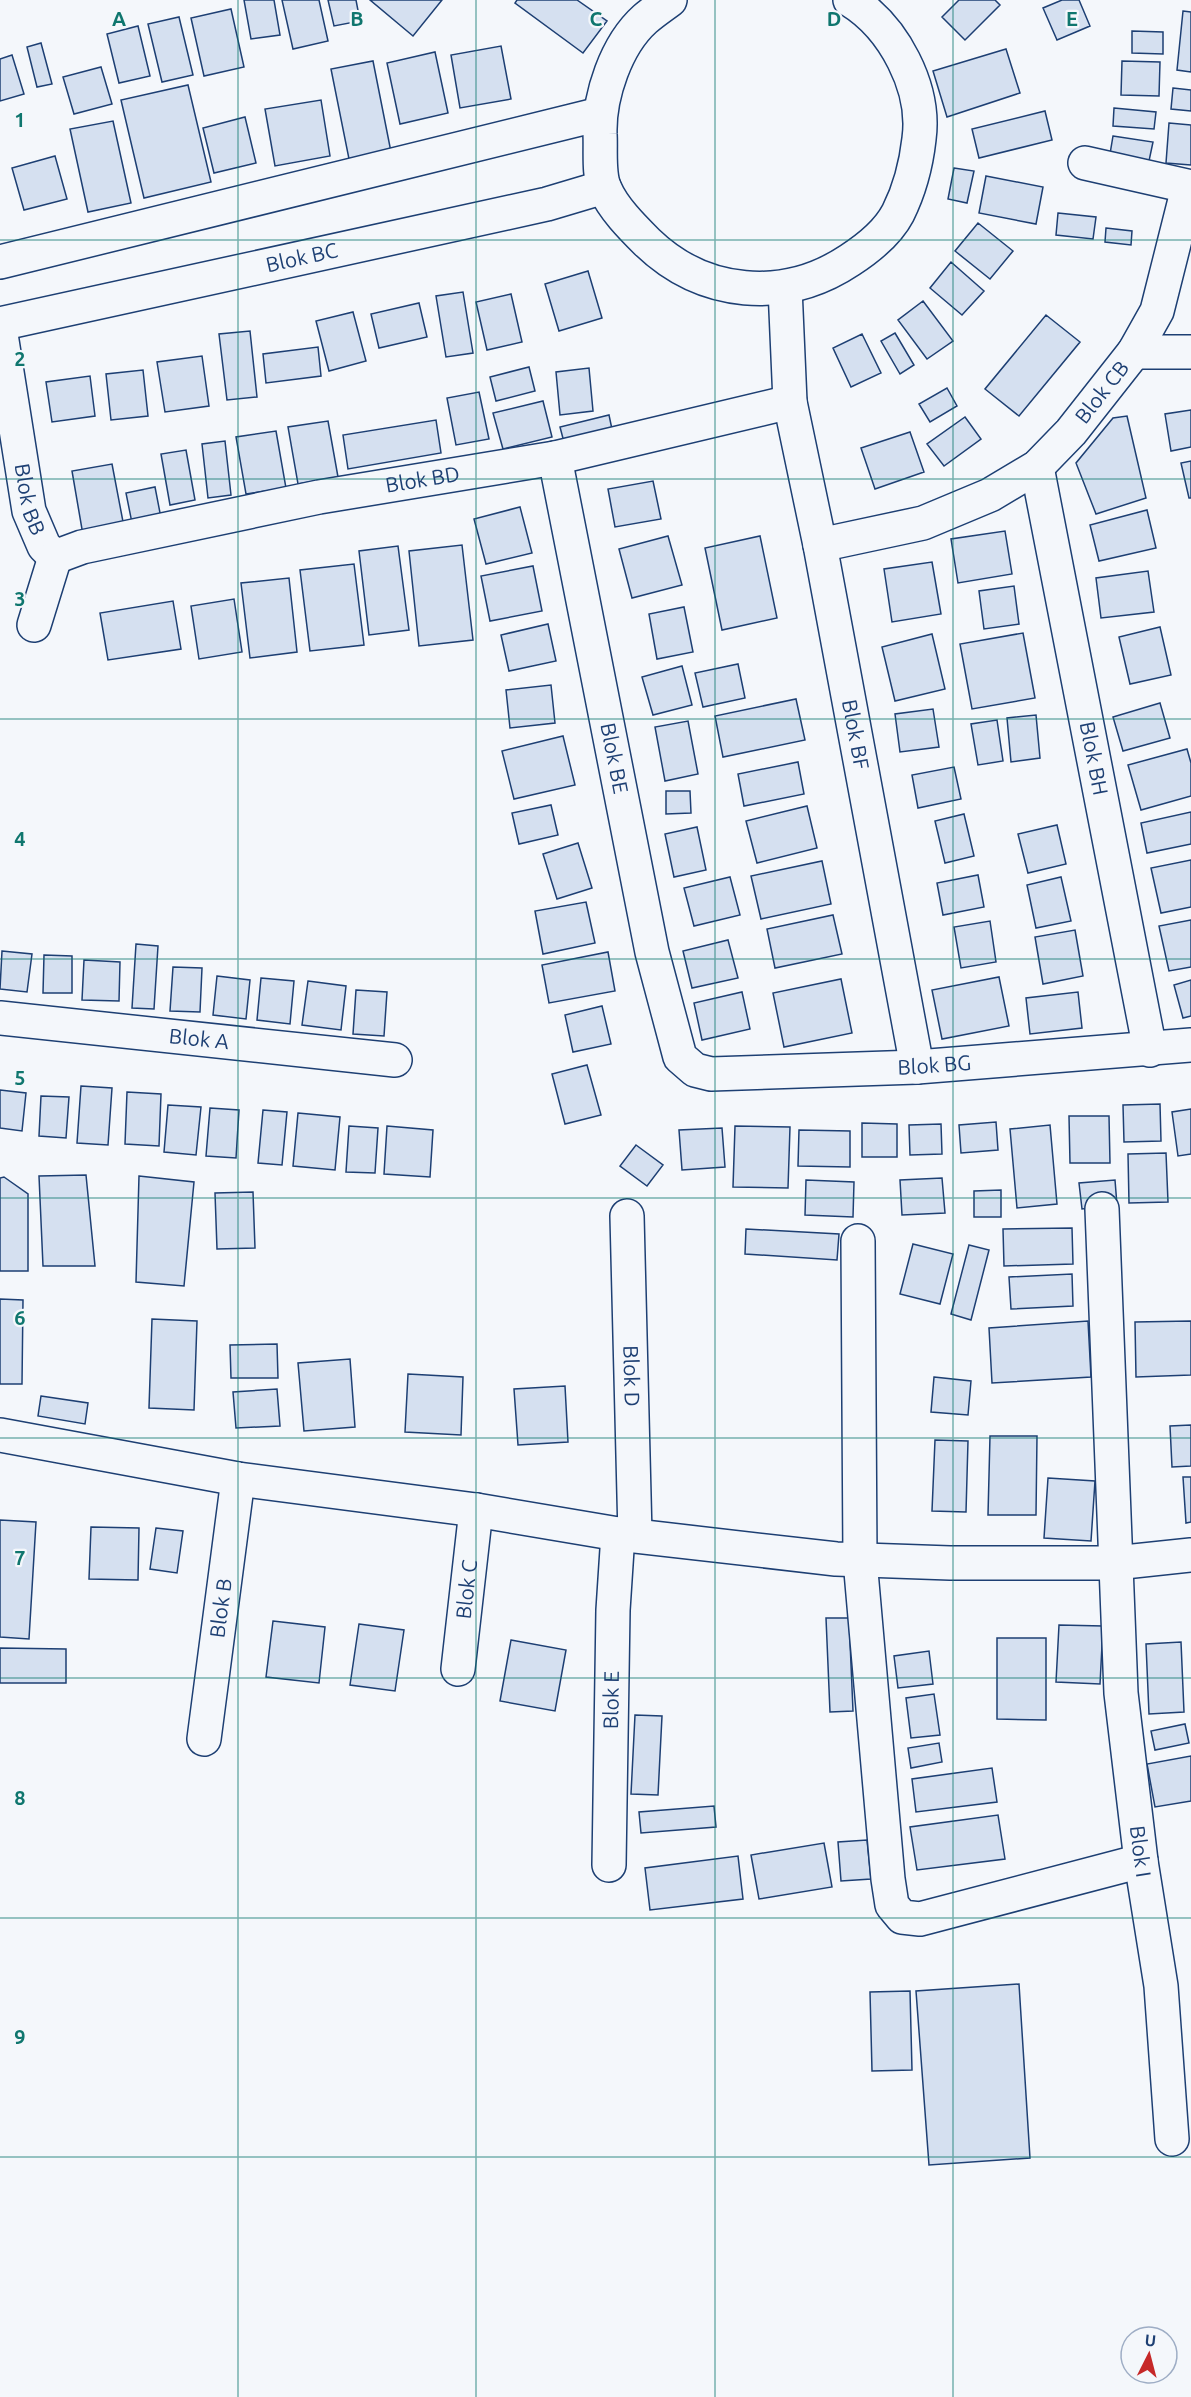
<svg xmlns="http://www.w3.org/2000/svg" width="1191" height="2397" font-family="Ubuntu,sans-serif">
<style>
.building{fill:#d5e0f0;stroke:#1d3f73;stroke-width:1.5}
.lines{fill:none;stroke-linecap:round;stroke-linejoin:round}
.street-casing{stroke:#1d3f73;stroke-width:36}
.street{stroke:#f4f7fb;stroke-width:33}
.grid{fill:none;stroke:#0f766e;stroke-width:1.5;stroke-opacity:0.55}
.labels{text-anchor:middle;stroke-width:4.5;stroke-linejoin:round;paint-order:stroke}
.street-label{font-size:21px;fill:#1d3f73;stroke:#f4f7fb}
.grid-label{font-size:20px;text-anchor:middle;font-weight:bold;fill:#0f766e;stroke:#f4f7fb;stroke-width:4.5;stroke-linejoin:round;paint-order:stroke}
</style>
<rect width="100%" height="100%" fill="#f4f7fb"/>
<path class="building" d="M244,0H274L280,35L251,39Z
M282,0H319L328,41L293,49Z
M328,0H356L360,21L334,26Z
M370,0H442L413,36Z
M517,0H577L607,21L583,53L515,3Z
M959,0H995L1000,5L965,40L942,17Z
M1062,0H1079L1090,26L1057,40L1043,8Z
M231,9L244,67L204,76L191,18Z
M1183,11L1191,12V72L1177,70Z
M179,17L193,75L162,82L148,24Z
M138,26L150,76L119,83L107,34Z
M1132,31L1163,32V54L1132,53Z
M41,43L52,84L37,87L27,47Z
M501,46L511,99L460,108L451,55Z
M1006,49L1020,93L947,117L933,71Z
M435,52L448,113L400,124L387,63Z
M12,55L24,94L0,101V59Z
M373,61L391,152L349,159L331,69Z
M1122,61L1160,62L1159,96L1121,95Z
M101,67L112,104L74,114L63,77Z
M188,85L211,182L144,198L121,100Z
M1173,88L1191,90V111L1171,109Z
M321,100L330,156L275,166L265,109Z
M1114,108L1156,112L1154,129L1113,126Z
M1045,111L1052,140L979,158L972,129Z
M245,117L256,163L214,173L203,128Z
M113,121L131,203L88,212L70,129Z
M1169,123L1191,125V165L1166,163Z
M1113,136L1153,142L1149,161L1110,154Z
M55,156L67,199L24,210L12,168Z
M954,168L974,171L967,203L948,199Z
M986,176L1043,187L1036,224L979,213Z
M1058,213L1096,217L1093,239L1056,235Z
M978,223L1013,251L990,279L955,251Z
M1106,228L1132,231L1131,245L1105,242Z
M951,262L984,291L962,315L930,288Z
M588,271L602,318L559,331L545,284Z
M463,292L473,353L446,357L436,296Z
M511,294L522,342L487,350L476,302Z
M923,301L953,341L927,359L898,320Z
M419,303L427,337L379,348L371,314Z
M353,312L366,361L329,371L316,321Z
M1046,315L1080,342L1019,416L985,389Z
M250,331L257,397L227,400L219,334Z
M895,333L914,365L900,374L881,341Z
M862,334L881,373L851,387L833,348Z
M318,347L321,376L266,383L263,354Z
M202,356L209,406L165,412L157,362Z
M529,367L535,391L496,401L490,377Z
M589,368L593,411L560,415L556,372Z
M143,370L148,416L111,420L106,374Z
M90,376L95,416L52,422L46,382Z
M947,388L957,406L930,422L919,404Z
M479,392L489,439L456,445L447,398Z
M543,401L552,437L503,449L493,413Z
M1191,410V447L1171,451L1165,414Z
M609,415L613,434L565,446L560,427Z
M1127,416L1146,498L1096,514L1076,463L1113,418Z
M965,417L981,439L944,466L927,444Z
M436,420L441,453L348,469L343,435Z
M328,421L338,477L298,484L288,427Z
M276,431L286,488L246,494L236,437Z
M910,432L924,472L875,489L861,448Z
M225,441L231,495L208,498L202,444Z
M186,450L195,500L170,505L161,454Z
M1191,461V498H1189L1181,463Z
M112,464L124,527L83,535L72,471Z
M653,481L661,519L615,527L608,489Z
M155,487L161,518L132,523L126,493Z
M520,507L532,553L486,564L474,519Z
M1147,510L1156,548L1099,561L1090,525Z
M1005,531L1012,574L958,583L951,539Z
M668,536L682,585L632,598L619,549Z
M760,536L777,618L722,630L705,548Z
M462,545L473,640L419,646L409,551Z
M398,546L409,630L369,635L359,551Z
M932,562L941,614L892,622L884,569Z
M354,564L364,645L310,651L300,570Z
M533,566L542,611L490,621L481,576Z
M1148,571L1154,612L1101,618L1096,578Z
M289,578L297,652L250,658L241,583Z
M1014,586L1019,624L984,629L979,591Z
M234,599L242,652L199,659L191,606Z
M173,601L181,649L108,660L100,613Z
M684,607L693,652L657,659L649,614Z
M548,624L556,661L509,671L501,635Z
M1160,627L1171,675L1130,684L1119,637Z
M1023,633L1035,698L972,709L960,644Z
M932,634L945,689L895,701L882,647Z
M738,664L745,698L703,707L695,673Z
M682,666L692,705L653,715L642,677Z
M551,685L555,723L510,728L506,690Z
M796,699L805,740L723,757L715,716Z
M1160,703L1170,738L1123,751L1113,717Z
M933,709L939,747L900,752L895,714Z
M1036,715L1040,758L1011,762L1007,718Z
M997,720L1003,761L978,765L971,724Z
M688,721L698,774L665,781L655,727Z
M563,736L575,785L514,799L502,751Z
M1187,749L1191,763V796L1141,810L1128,765Z
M798,762L804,794L744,806L738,774Z
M954,767L961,799L918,808L912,775Z
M666,791H690L691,813L666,814Z
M551,805L558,835L519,844L512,813Z
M807,806L817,848L757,863L746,821Z
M1191,812V844L1147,853L1141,823Z
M964,814L974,856L945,863L935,821Z
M1057,825L1066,864L1028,873L1018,834Z
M697,827L706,870L674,877L665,834Z
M578,843L592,888L557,899L543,854Z
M1191,860V907L1161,913L1151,868Z
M822,861L831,904L761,919L751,876Z
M978,875L984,907L943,915L937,883Z
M730,877L740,915L694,926L684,888Z
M1061,877L1071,921L1036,928L1027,885Z
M586,902L595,943L543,954L535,911Z
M833,915L842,954L775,968L767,929Z
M1191,920V967L1169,971L1159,926Z
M990,921L996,962L961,968L954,927Z
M1075,930L1083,976L1043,984L1035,937Z
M728,940L738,978L692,988L683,951Z
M136,944L158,946L154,1009L132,1008Z
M2,951L32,954L27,992L0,989Z
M608,952L615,991L549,1003L542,965Z
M44,955L72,956V993H43Z
M84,960L120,962L119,1001L82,1000Z
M173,967L202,968L200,1012L170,1011Z
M217,976L250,980L246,1019L213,1015Z
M999,977L1009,1026L942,1039L932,990Z
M261,978L294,981L290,1024L257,1020Z
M841,979L852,1033L784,1047L773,993Z
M1191,980V1016L1183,1018L1174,985Z
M308,981L346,986L341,1030L302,1025Z
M356,990L387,992L384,1036L353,1034Z
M742,992L750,1029L702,1040L694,1003Z
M1078,992L1082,1028L1030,1034L1026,998Z
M602,1006L611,1044L573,1052L565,1015Z
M587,1065L601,1115L565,1124L552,1074Z
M81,1086L112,1088L108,1145L77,1143Z
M0,1090L26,1093L22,1131L0,1128Z
M127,1092L161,1094L159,1146L125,1144Z
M41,1096L69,1097L66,1138L39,1136Z
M1160,1104L1161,1141L1124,1142L1123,1105Z
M168,1105L201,1107L196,1155L164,1152Z
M210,1108L239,1110L236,1158L206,1156Z
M1191,1109V1154L1178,1156L1172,1112Z
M263,1110L287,1112L282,1165L258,1163Z
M298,1113L340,1117L335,1170L293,1166Z
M1069,1116H1109L1110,1163H1070Z
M996,1122L998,1150L961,1153L959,1125Z
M862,1123L897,1124V1157H862Z
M941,1124L942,1154L910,1155L909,1125Z
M1050,1125L1057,1204L1017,1208L1010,1129Z
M349,1126L378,1128L375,1173L346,1172Z
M387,1126L433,1130L430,1177L384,1174Z
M735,1126L790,1127L788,1188L733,1187Z
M722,1128L725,1167L682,1170L679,1130Z
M799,1130L850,1131V1167L798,1166Z
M636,1145L663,1165L647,1186L620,1166Z
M1166,1153L1168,1202L1129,1203L1128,1154Z
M86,1175L95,1266H43L39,1176Z
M139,1176L194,1182L184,1286L136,1282Z
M4,1177L28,1194V1271H0V1178Z
M942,1178L945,1213L902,1215L900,1180Z
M806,1180L854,1182L853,1217L805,1215Z
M1115,1180L1117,1205L1082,1209L1079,1183Z
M1001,1190V1217H974V1191Z
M253,1192L255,1248L217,1249L215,1193Z
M1072,1228L1073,1264L1004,1266L1003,1229Z
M746,1229L839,1234L837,1260L745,1254Z
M913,1244L953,1254L940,1304L900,1294Z
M969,1245L989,1250L971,1320L951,1314Z
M1072,1274L1073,1306L1011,1309L1009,1277Z
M0,1299L23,1300L22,1384H0Z
M152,1319L197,1321L194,1410L149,1408Z
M1088,1321L1091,1377L992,1383L989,1328Z
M1191,1321V1375L1136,1377L1135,1322Z
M277,1344L278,1378H231L230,1345Z
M350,1359L355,1427L304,1431L298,1363Z
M408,1374L463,1377L461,1435L405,1432Z
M934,1377L971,1381L968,1415L931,1412Z
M565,1386L568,1442L518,1445L514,1389Z
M277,1389L280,1426L236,1428L233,1392Z
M41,1396L88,1403L85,1424L38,1416Z
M1191,1425V1466L1172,1467L1170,1426Z
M990,1436H1037L1036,1515H988Z
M935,1440L968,1441L966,1512L932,1511Z
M1183,1477H1191V1522L1186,1523Z
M1048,1478L1095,1481L1091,1541L1044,1538Z
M0,1520L36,1522L29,1639L0,1637Z
M91,1527L139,1528L138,1580L89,1579Z
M156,1528L183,1531L177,1573L150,1569Z
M826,1618H849L853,1711L830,1712Z
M273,1621L325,1627L319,1683L266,1677Z
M359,1624L404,1630L395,1691L350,1685Z
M1059,1625L1103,1626L1100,1684L1056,1682Z
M997,1638H1046V1720L997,1719Z
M511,1640L566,1650L555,1711L500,1701Z
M1181,1642L1184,1712L1149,1714L1146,1644Z
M0,1648L66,1649V1683H0Z
M929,1651L933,1684L898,1688L894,1656Z
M934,1694L940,1735L911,1738L906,1698Z
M635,1715L662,1716L658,1795L631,1794Z
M1185,1724L1189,1743L1155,1750L1151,1731Z
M939,1743L942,1762L911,1768L908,1748Z
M1191,1756V1801L1155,1807L1147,1764Z
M992,1768L997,1802L916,1812L912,1779Z
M714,1806L716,1827L641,1833L639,1812Z
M998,1815L1005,1859L917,1870L910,1827Z
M867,1840L871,1879L841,1881L838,1842Z
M824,1843L832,1887L759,1899L751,1855Z
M738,1856L743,1899L650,1910L645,1868Z
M1019,1984L1030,2158L929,2165L916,1991Z
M910,1991L912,2070L872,2071L870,1992Z"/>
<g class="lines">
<defs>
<g id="street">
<path d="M670,0C662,6 653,12 645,19C616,45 599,96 600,134C601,150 598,175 605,189C613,208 632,227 647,242C703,296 784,304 850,260C867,249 888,232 898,213C910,189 916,166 919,139C926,88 894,27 850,0"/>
<path d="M1085,163L1191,187"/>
<path d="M0,262L600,114"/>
<path id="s1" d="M785,288L790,402L820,545L917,1067"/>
<path id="s2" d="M0,324L547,204L604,187"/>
<path id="s3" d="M0,328L29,511L44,546L55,557"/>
<path d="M1134,352H1191"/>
<path id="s4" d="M555,458L652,952L680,1057L695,1070L711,1074L917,1067L1191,1045"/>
<path id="s5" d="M1037,467L1150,1050"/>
<path id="s6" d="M820,545L923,523L990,495L1037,467L1071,432L1134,352L1157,311L1188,188"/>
<path id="s7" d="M55,557L82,547L319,497L555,458L790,402"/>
<path d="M34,625L55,557"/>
<path id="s8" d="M0,1018L395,1060"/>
<path id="s9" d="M1102,1209L1121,1693L1141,1861L1161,1986L1172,2139"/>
<path id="s10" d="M627,1216L635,1535"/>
<path d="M858,1241L860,1560L888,1879L892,1905L902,1917L920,1919L1141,1861"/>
<path d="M0,1435L238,1479L476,1510L618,1534L836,1559L950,1563H1115L1191,1555"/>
<path id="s11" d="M458,1669L476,1510"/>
<path id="s12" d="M204,1739L238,1479"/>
<path id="s13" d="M609,1865L613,1610L618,1534"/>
</g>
</defs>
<use href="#street" class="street-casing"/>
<use href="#street" class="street"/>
</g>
<path class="grid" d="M238,0V2397M476,0V2397M715,0V2397M953,0V2397M0,240H1191M0,479H1191M0,719H1191M0,959H1191M0,1198H1191M0,1438H1191M0,1678H1191M0,1918H1191M0,2157H1191"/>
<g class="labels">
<g class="street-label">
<text dy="7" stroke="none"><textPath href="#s2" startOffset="309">Blok BC</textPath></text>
<text dy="7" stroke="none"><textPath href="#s6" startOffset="332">Blok CB</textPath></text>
<text dy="7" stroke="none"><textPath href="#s7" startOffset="376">Blok BD</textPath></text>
<text dy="7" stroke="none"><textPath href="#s3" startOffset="174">Blok BB</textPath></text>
<text dy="7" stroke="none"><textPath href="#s1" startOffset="453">Blok BF</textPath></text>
<text dy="7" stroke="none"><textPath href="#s4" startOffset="306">Blok BE</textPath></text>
<text dy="7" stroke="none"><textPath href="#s5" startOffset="297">Blok BH</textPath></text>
<text dy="7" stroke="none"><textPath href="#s8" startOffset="200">Blok A</textPath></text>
<text dy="7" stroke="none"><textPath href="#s4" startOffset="872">Blok BG</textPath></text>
<text dy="7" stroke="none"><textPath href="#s10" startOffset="160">Blok D</textPath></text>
<text dy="7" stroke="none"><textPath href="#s11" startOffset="80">Blok C</textPath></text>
<text dy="7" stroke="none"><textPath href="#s12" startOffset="132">Blok B</textPath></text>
<text dy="7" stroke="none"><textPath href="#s13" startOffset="165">Blok E</textPath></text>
<text dy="7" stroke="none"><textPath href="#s9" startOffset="644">Blok I</textPath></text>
</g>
</g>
<g class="grid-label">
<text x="119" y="26">A</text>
<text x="357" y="26">B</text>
<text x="596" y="26">C</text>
<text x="834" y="26">D</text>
<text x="1072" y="26">E</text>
<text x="20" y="127">1</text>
<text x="20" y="366">2</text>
<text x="20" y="606">3</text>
<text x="20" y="846">4</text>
<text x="20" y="1085">5</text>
<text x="20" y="1325">6</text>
<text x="20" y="1565">7</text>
<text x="20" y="1805">8</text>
<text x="20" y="2044">9</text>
</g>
<g transform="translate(1149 2355) rotate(6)"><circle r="28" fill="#f4f7fb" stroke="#9eadc5" stroke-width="1.5"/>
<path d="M0-4.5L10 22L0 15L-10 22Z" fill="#c62828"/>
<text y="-9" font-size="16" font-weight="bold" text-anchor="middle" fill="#1d3f73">U</text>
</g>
</svg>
